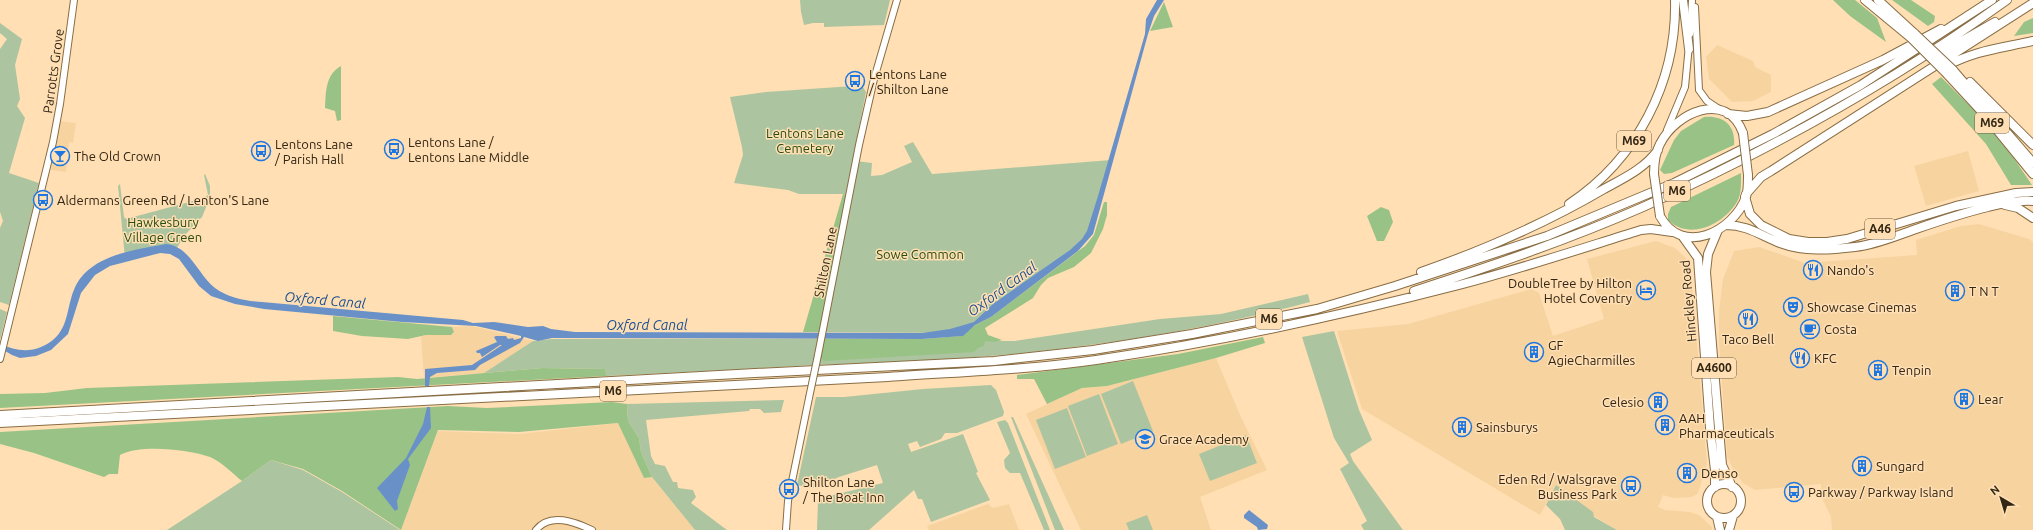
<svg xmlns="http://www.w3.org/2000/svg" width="2033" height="530" font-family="Ubuntu,sans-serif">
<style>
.built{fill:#f7d3a0}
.green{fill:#acc5a0}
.forest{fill:#99c386}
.water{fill:#6991c8}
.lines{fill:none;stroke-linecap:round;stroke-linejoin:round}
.secondary-casing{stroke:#896d44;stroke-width:8}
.highway-casing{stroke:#896d44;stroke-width:10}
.secondary{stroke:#fff;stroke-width:6}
.highway{stroke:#fff;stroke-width:8}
.secondary-bridge-casing{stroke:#896d44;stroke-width:8;stroke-linecap:butt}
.highway-bridge-casing{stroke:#896d44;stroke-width:10;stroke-linecap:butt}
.secondary-bridge{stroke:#fff;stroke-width:6}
.highway-bridge{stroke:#fff;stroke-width:8}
.labels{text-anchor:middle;stroke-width:3;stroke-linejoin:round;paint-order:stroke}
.shield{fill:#ffdfb3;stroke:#705e44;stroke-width:1}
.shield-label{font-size:12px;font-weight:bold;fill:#322615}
.street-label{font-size:13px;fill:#322615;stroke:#ffdfb3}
.poi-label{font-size:13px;fill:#322615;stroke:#ffdfb3;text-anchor:start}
.park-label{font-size:13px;fill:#264c0e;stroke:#ffdfb3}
.water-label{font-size:14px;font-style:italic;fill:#194f92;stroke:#ffdfb3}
</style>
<rect width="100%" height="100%" fill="#ffdfb3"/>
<path class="built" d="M1717,45L1753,61L1755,67L1771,75V92L1753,101L1732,102L1709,79L1706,57Z
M60,121L76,123L73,143L69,142L66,172L51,170Z
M1968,151L1979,191L1926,206L1914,166Z
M1979,224L2029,239L2033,242V530H1832L1831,517L1821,496V484L1755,490L1743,483L1734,471L1727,456L1719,343V312L1723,279L1734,251L1759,247L1805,263L1917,255L1916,240L1961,226Z
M1656,241L1675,248L1686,258L1691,271L1707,464L1698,493L1692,497L1673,498L1663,495L1658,507L1665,510L1690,512L1699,515L1712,527V530H1617L1594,516L1556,485L1540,515L1362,409L1337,331L1408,324L1531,289L1539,293L1553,336L1604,319L1587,259Z
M472,326L533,341L484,373L424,378L421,337L426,335H451L454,332L452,327Z
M1216,358L1240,415L1267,470L1200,497L1211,530H1081L1026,414L1082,388L1107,386Z
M619,423L644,478L652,477L695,530H401L438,431L519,434Z
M988,504L993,508L1009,504L1019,530H929L927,526Z"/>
<path class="green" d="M800,0H890L884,25L824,27V23H813L804,25L801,12Z
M0,23L22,39L15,65L20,99L17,106L25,118L9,173L39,183L9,305L0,302V228L3,221L0,212V49L7,39L0,33Z
M853,86L863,87L866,92L846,194H799L788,190L734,183L743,155L742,147L730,97L766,92Z
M913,142L932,174L1111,160L1087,237L982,319L949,333L823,332L856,161L872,163L871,176L882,175L912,162L904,146Z
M205,174L210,186V198L202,217L185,235L175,251L125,258L118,186L120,184L124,217L126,219L204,198L208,195L204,175Z
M1308,294L1310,302C1216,327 1120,343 1023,353C953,360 883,362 813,365C744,369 676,373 607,376L605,369L542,368L484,373L533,341L551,339H822L818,355L985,341H1015L1160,319L1221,314Z
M0,309L7,312L0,340Z
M1334,331L1359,410L1372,440L1350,454L1353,461L1403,530H1364L1361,525L1367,521L1340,469L1349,463L1334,438L1302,337Z
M1133,381L1153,431L1121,444L1101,394Z
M991,385L996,390L1004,412L1003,416L957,433H945L941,439L920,447L917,441L908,444L911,452L963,434L978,472L976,473L990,500L931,522L922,499H918L914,490L869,530H817L818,501L825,497L883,483L877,465L839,477L813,488L797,485L816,397H844L923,389Z
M1099,394L1118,444L1087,456L1068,406Z
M784,400L781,412L764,413L760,409H750L749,411L646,420L651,456L655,464L665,466L673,482H677L678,488L693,490L696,497L691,503L727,530H695L652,477L641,452L639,438L628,421L627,404Z
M1067,408L1086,457L1055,469L1036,420Z
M1011,417H1013L1064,530H1055Z
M1005,420L1008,423L1050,530H1044L1020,473H1010L1005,468L1004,460L1010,453L997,422Z
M1246,435L1257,463L1210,481L1199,454Z
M271,460L303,470L342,492L400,530H167L242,481Z
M1556,485L1593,512L1594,517L1617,530H1565L1560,519L1546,505Z
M1147,515L1153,530H1129L1126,523Z"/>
<path class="forest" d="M1833,0H1855L1877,18L1886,42L1850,16Z
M1892,0H1911L1935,16L1934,22L1928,26Z
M1164,2L1173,27L1150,31Z
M2033,18V33L2014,36L2024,22Z
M341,66V120L337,121L335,111L325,108C326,92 325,75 341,66Z
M1941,77L1977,113L2013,157L2032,185H2011L1986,144L1932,84Z
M1704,117C1723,115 1736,125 1734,145L1672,173L1664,174L1660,170L1674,140L1681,131Z
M1741,173C1741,184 1742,196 1735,205C1720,226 1689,240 1668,220V214L1671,207Z
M843,194L849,195L823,332H803Z
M1104,202H1107V215L1103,229L1091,253L1074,267L1048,278L1041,285L1033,298L985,328L988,335L1002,340L995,342L985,341L984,346L978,348L974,352L824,361L818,355L822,339H922L961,336L975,325L991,317L1085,246L1094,235Z
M1381,207L1389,210L1393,222L1384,241H1377L1367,216Z
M333,316L452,327L454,332L451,335H426L408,339L362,336L333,331Z
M1263,337L1265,343L1216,358L1107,386L1082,388L1047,404L1034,379H1017V375L1178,354Z
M542,368L605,369L607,376L0,408V394L45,393L87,388L398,377L417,379Z
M612,402L627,404L628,421L639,438L641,452L652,477L644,478L618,423L519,432L438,430L401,530L342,491L303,469L271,460L242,481C232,473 222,462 210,457C189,449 139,444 120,455L118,474H109L104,477L34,453L0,444V432L448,406L487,408Z"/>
<path class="water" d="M1157,0H1164L1154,16L1148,34L1093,234L1078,251L991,317L975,325L963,336L922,339L552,338L538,341L524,337L520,343L480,365L475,370L437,373L430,377L429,386H425V369L472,365L502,345H500L482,357L480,353H477L476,351L497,342L494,337L496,336H506L508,339L513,338L514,340L521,338V336L476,326L402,322L264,309L235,304L211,296L199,286L179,259L170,254L160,253L110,266L95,275L81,293L68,334L51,350L36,356L20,358L12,355L0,348V344C14,350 27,353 41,347C78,332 60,296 86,272C106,253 140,249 166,244C190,246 198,275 215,288C228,298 247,301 262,302L463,320L473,323L494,322L528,327L543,326L551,329L575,332L922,333L950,329L974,322L993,304L1070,250L1082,239L1087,231L1098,196L1145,34L1146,19Z
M427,407H430L431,428L408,459L410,465L397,501L398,509L395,511L377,488L406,458L423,424Z
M1249,510L1268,525L1267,529L1258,530L1257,527L1244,518V515Z"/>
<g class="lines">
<defs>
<path id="secondary" d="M1695,7L1699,90L1707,101L1719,109
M1690,34L1692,0
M1667,130L1685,87L1689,45
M818,355L859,145L874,79L897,0
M0,359L53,142L60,104L74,0
M536,530C550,512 575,522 592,530
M786,530L788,501L809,398"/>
<path id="highway" d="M1683,0L1689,49
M1865,0L1911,38
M1878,0L1915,34
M1932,58L1995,22
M1942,68C1976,50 1997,49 2033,41
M1953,70L2033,163
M1947,74L1984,114L2033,174
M1970,82L2033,145
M1728,114L1747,116L1768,112L1883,60L1941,29
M1654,174C1654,164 1655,153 1660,144C1675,113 1727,89 1743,133
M1746,194L1761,177L1771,171L2033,3
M1745,197L1750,214L1761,225L1789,239L1808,242H1827L1847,239L1956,206L2016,193L2033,192
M1569,204C1637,159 1677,82 1675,0
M2005,205L2018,208L2033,218
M1660,216C1682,257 1733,232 1746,197C1748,191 1748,182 1748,175
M1726,225C1747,225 1760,235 1780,243C1804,252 1830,250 1855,247C1875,245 1896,236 1916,229C1939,221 1963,213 1988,207C2003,203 2018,200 2033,201
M1718,230L1708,254L1706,272L1722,465L1732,487
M1683,237L1698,258L1710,428L1715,470V487
M1421,272C1484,250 1546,223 1604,189C1624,178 1644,169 1658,150
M1414,291C1491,266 1568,240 1643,207C1770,150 1893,82 2007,0
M0,415L755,373L994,361L1093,350L1192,334L1317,309L1395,286L1547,236L1674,183L1773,134L1861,85L1992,0
M0,423L888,377C957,372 1027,370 1096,360C1218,342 1339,316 1459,285C1520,269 1580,249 1641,230L1651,229L1672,232
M1707 501a17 17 0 1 1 34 0a17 17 0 1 1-34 0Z
M1717,517L1720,530
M1729,530L1733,516"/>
</defs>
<use href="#secondary" class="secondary-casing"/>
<use href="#highway" class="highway-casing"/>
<use href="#secondary" class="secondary"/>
<use href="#highway" class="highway"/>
<defs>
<path id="secondary-bridge" d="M809,398L818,355"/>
<path id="highway-bridge" d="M1915,34L1953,70
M1911,38L1947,74
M1743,133L1748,175
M1654,174L1660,216"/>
</defs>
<use href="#secondary-bridge" class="secondary-bridge-casing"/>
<use href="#highway-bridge" class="highway-bridge-casing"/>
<use href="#secondary-bridge" class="secondary-bridge"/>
<use href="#highway-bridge" class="highway-bridge"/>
</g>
<defs>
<symbol id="bus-ring" viewBox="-11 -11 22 22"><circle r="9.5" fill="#ffdfb3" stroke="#1e77e1" stroke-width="1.5"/><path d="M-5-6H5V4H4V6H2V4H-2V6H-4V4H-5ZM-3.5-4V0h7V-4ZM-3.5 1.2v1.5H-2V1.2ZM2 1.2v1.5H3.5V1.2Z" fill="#1e77e1"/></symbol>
<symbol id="bar-ring" viewBox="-11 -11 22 22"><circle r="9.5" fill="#ffdfb3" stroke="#1e77e1" stroke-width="1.5"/><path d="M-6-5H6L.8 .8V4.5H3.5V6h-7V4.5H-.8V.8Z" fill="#1e77e1"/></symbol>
<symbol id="restaurant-ring" viewBox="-11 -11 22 22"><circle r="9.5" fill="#ffdfb3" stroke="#1e77e1" stroke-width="1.5"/><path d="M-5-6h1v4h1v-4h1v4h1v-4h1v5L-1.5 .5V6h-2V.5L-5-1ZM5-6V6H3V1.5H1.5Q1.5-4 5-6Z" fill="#1e77e1"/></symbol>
<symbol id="hotel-ring" viewBox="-11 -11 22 22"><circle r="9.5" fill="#ffdfb3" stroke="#1e77e1" stroke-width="1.5"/><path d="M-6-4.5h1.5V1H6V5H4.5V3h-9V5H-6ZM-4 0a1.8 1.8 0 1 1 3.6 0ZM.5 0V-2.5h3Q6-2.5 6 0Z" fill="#1e77e1"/></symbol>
<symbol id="building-ring" viewBox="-11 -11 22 22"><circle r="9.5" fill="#ffdfb3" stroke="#1e77e1" stroke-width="1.5"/><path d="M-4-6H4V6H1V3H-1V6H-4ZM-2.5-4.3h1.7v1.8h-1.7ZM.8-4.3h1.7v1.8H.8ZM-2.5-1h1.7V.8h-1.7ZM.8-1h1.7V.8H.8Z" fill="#1e77e1"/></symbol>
<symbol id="theatre-ring" viewBox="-11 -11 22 22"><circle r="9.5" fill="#ffdfb3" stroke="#1e77e1" stroke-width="1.5"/><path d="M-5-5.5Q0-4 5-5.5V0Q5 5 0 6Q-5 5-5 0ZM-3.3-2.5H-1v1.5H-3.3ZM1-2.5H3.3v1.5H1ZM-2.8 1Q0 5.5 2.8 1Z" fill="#1e77e1"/></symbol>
<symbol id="cafe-ring" viewBox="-11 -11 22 22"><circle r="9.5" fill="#ffdfb3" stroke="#1e77e1" stroke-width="1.5"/><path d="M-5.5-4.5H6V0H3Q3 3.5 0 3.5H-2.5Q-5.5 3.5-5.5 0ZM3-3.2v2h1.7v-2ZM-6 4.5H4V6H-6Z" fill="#1e77e1"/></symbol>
<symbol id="school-ring" viewBox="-11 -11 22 22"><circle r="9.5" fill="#ffdfb3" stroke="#1e77e1" stroke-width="1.5"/><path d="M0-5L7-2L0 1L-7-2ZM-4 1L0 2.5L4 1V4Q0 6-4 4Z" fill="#1e77e1"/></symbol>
</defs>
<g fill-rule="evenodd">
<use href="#bus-ring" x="844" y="70" width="22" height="22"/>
<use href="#bus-ring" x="383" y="138" width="22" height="22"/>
<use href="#bus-ring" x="250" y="140" width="22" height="22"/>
<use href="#bar-ring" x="49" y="145" width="22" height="22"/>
<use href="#bus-ring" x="32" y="189" width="22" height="22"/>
<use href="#restaurant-ring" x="1802" y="259" width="22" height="22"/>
<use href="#hotel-ring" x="1635" y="279" width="22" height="22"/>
<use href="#building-ring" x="1944" y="280" width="22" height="22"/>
<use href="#theatre-ring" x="1782" y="296" width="22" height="22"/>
<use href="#restaurant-ring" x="1737" y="308" width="22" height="22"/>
<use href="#cafe-ring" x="1799" y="318" width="22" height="22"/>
<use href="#building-ring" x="1523" y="341" width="22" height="22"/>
<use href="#restaurant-ring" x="1789" y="347" width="22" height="22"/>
<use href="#building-ring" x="1867" y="359" width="22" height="22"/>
<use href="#building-ring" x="1953" y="388" width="22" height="22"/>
<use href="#building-ring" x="1647" y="391" width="22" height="22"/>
<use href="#building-ring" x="1654" y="414" width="22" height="22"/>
<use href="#building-ring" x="1451" y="416" width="22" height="22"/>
<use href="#school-ring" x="1134" y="428" width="22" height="22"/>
<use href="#building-ring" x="1851" y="455" width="22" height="22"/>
<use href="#building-ring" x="1676" y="462" width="22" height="22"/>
<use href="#bus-ring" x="1620" y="475" width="22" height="22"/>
<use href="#bus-ring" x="778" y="478" width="22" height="22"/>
<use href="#bus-ring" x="1783" y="481" width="22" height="22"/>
</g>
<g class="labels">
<g class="shield">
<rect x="1975" y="113" width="34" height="20" rx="3"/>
<rect x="1617" y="131" width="34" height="20" rx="3"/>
<rect x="1664" y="181" width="26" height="20" rx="3"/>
<rect x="1865" y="219" width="30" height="20" rx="3"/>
<rect x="1256" y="309" width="26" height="20" rx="3"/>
<rect x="1692" y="358" width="44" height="20" rx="3"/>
<rect x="600" y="381" width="26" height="20" rx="3"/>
</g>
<g class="shield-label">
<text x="1992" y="127">M69</text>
<text x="1634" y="145">M69</text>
<text x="1677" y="195">M6</text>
<text x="1880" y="233">A46</text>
<text x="1269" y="323">M6</text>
<text x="1714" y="372">A4600</text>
<text x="613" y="395">M6</text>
</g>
<g class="street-label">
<text transform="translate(53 71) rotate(-82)" y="5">Parrotts Grove</text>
<text transform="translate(825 262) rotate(-79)" y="5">Shilton Lane</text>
<text transform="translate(1688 301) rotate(-95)" y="5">Hinckley Road</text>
</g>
<g class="poi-label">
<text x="869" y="79">Lentons Lane<tspan x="869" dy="15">/ Shilton Lane</tspan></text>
<text x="408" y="147">Lentons Lane /<tspan x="408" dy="15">Lentons Lane Middle</tspan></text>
<text x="275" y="149">Lentons Lane<tspan x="275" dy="15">/ Parish Hall</tspan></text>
<text x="74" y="161">The Old Crown</text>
<text x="57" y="205">Aldermans Green Rd / Lenton'S Lane</text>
<text x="1827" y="275">Nando's</text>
<text x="1632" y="288" text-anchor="end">DoubleTree by Hilton<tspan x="1632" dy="15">Hotel Coventry</tspan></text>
<text x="1969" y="296">T N T</text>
<text x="1807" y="312">Showcase Cinemas</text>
<text x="1824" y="334">Costa</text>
<text x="1748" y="344" text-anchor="middle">Taco Bell</text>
<text x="1548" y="350">GF<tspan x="1548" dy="15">AgieCharmilles</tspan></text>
<text x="1814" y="363">KFC</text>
<text x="1892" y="375">Tenpin</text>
<text x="1978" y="404">Lear</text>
<text x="1644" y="407" text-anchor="end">Celesio</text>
<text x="1679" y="423">AAH<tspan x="1679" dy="15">Pharmaceuticals</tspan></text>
<text x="1476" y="432">Sainsburys</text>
<text x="1159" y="444">Grace Academy</text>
<text x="1876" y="471">Sungard</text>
<text x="1701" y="478">Denso</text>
<text x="1617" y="484" text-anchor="end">Eden Rd / Walsgrave<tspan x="1617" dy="15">Business Park</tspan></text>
<text x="803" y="487">Shilton Lane<tspan x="803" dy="15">/ The Boat Inn</tspan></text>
<text x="1808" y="497">Parkway / Parkway Island</text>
</g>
<g class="park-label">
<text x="805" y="138">Lentons Lane<tspan x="805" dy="15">Cemetery</tspan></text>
<text x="163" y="227">Hawkesbury<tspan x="163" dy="15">Village Green</tspan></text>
<text x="920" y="259">Sowe Common</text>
</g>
<g class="water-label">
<text transform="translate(1002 289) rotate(-36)" y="5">Oxford Canal</text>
<text transform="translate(325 300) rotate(5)" y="5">Oxford Canal</text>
<text x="647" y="330">Oxford Canal</text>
</g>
</g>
<g transform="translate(2001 498) rotate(322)" stroke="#ffdfb3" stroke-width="3" paint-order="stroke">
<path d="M0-3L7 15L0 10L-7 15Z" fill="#322615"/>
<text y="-6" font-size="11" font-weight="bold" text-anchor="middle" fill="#322615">N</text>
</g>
</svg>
